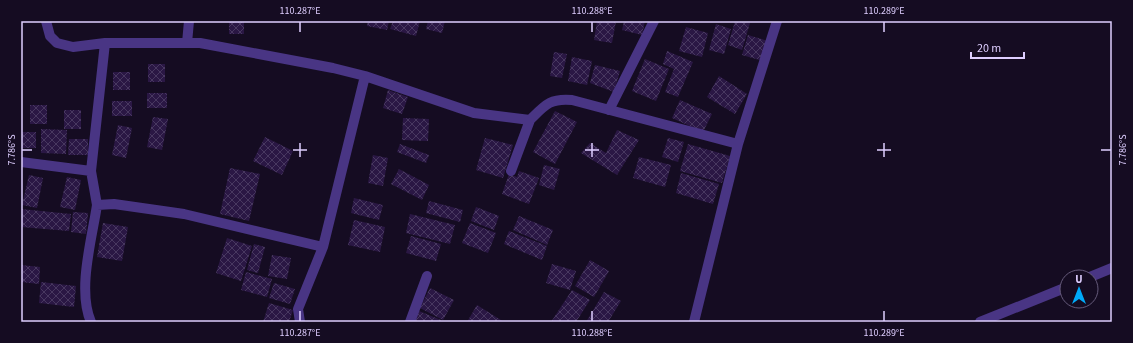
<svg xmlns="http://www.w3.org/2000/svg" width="1133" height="343" font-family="'Source Sans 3',sans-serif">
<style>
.building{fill:url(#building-cross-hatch)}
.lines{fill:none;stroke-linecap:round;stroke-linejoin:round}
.minor{stroke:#493584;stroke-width:10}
.ticks{fill:none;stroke:#deceff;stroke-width:1.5}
.neatline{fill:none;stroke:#deceff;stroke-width:1.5}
.ticks-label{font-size:10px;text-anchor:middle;fill:#deceff}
</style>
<defs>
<pattern id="building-cross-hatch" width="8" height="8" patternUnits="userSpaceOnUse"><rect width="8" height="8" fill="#2a1744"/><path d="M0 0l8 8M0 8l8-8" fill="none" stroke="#483860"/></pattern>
</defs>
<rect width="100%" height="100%" fill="#150c22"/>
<path class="building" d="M229,21H244V34H229Z
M368,21H389L387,30L367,26Z
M393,21H420L416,36L390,29Z
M428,21H445L442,33L426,29Z
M597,21H616L612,43L594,40Z
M624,21H645L642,35L622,30Z
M735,21L750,23L742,50L728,45Z
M716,24L731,29L724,54L709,50Z
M686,27L708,33L702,57L679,51Z
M748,35L768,41L763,61L742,55Z
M667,51L693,62L678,97L665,92L674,69L663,64Z
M554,52L567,54L562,78L550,76Z
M572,57L592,61L587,85L568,81Z
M645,59L669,69L656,101L632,91Z
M148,64H165V82H148Z
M595,65L620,71L614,92L590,83Z
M113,72H130V90H113Z
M719,76L747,94L735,114L707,97Z
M388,90L408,97L402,114L383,108Z
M147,93H167V108H147Z
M680,100L712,114L703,132L672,118Z
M112,101H132V116H112Z
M30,105H47V124H30Z
M64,110H81V129H64Z
M555,111L577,122L555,164L533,152Z
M153,117L168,119L162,150L147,147Z
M403,118L429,119L428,141L402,140Z
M118,125L132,128L126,158L112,155Z
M41,129L67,130L66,154L41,153Z
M617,130L639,140L617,175L581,153L590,143L606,153Z
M21,132H36V148H21Z
M265,137L293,151L282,175L253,161Z
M485,138L513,145L503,178L476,170Z
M668,138L684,142L678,162L662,157Z
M69,139H88V155H68Z
M400,144L429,155L426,163L397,152Z
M688,144L730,156L722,183L680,171Z
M373,155L388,158L383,186L368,183Z
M639,157L671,165L665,187L633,178Z
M544,165L560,169L554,190L539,185Z
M230,168L260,174L249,221L220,214Z
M399,169L429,185L422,200L391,184Z
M519,171L539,178L529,204L502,194L509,174L517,177Z
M681,173L719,184L713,204L676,193Z
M29,175L43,178L37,208L22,205Z
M67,177L81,180L75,210L60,207Z
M354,198L383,205L379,220L351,213Z
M429,201L463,210L460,222L426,213Z
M476,207L499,216L494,230L471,221Z
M21,209L71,214L69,231L21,227Z
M73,212L88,213L86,234L71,232Z
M410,214L455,225L450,244L406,233Z
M519,216L553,230L547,245L513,230Z
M354,220L385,227L380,252L348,245Z
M103,223L128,227L122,261L97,257Z
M470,223L496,233L488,253L462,243Z
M509,231L547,246L542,260L504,244Z
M411,236L441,244L436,261L406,253Z
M227,238L252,246L241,281L216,273Z
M254,244L265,247L258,273L247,270Z
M272,255L291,258L287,279L268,276Z
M590,260L609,271L594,297L575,286Z
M552,264L576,271L570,290L546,283Z
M21,265L40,267L39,284L21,282Z
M246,272L272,279L267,297L241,290Z
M41,282L76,286L74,307L39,303Z
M274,283L295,289L290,304L269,298Z
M430,288L454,300L443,320L420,308Z
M572,290L590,300L576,322H551Z
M604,292L621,301L608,322H586Z
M269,303L293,310L289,322H263Z
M477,305L504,322H467Z
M419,311L441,320L440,322H414Z"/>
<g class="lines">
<path class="minor" d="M46,21L50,36L57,43L73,47L105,43H200L333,68L365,76L474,113L530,120C545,105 550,98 572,100L738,144
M187,43L189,21
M609,110L654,21
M21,162L91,171
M511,171L530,120
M97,205L91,171L105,43
M1090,277L1112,268
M91,322C77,290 92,239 97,205L114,204L184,214L323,247L365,76
M300,322L298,309L323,247
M410,322L427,276
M694,322L738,144L777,21
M980,322L1067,287"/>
</g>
<path class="ticks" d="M300,22V32M592,22V32M884,22V32M300,143V157M592,143V157M884,143V157M22,150H32M293,150H307M585,150H599M877,150H891M1101,150H1111M300,311V321M592,311V321M884,311V321"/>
<rect width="1133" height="343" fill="none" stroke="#150c22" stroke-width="44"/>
<g transform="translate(1079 289)"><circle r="19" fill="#150c22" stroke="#655a7a"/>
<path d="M0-3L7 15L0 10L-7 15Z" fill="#00aaf9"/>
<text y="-6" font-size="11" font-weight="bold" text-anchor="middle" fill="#deceff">U</text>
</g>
<path d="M971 52v6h53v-6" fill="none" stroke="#deceff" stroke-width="2"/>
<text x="977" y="52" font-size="12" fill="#deceff" stroke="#150c22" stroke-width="3" paint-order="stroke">20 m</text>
<rect x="22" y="22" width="1089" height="299" class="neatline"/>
<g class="ticks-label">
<text x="300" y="14">110.287°E</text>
<text x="592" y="14">110.288°E</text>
<text x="884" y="14">110.289°E</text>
<text transform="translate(11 150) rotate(-90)" y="4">7.786°S</text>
<text transform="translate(1122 150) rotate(-90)" y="4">7.786°S</text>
<text x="300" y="336">110.287°E</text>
<text x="592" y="336">110.288°E</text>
<text x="884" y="336">110.289°E</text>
</g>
</svg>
